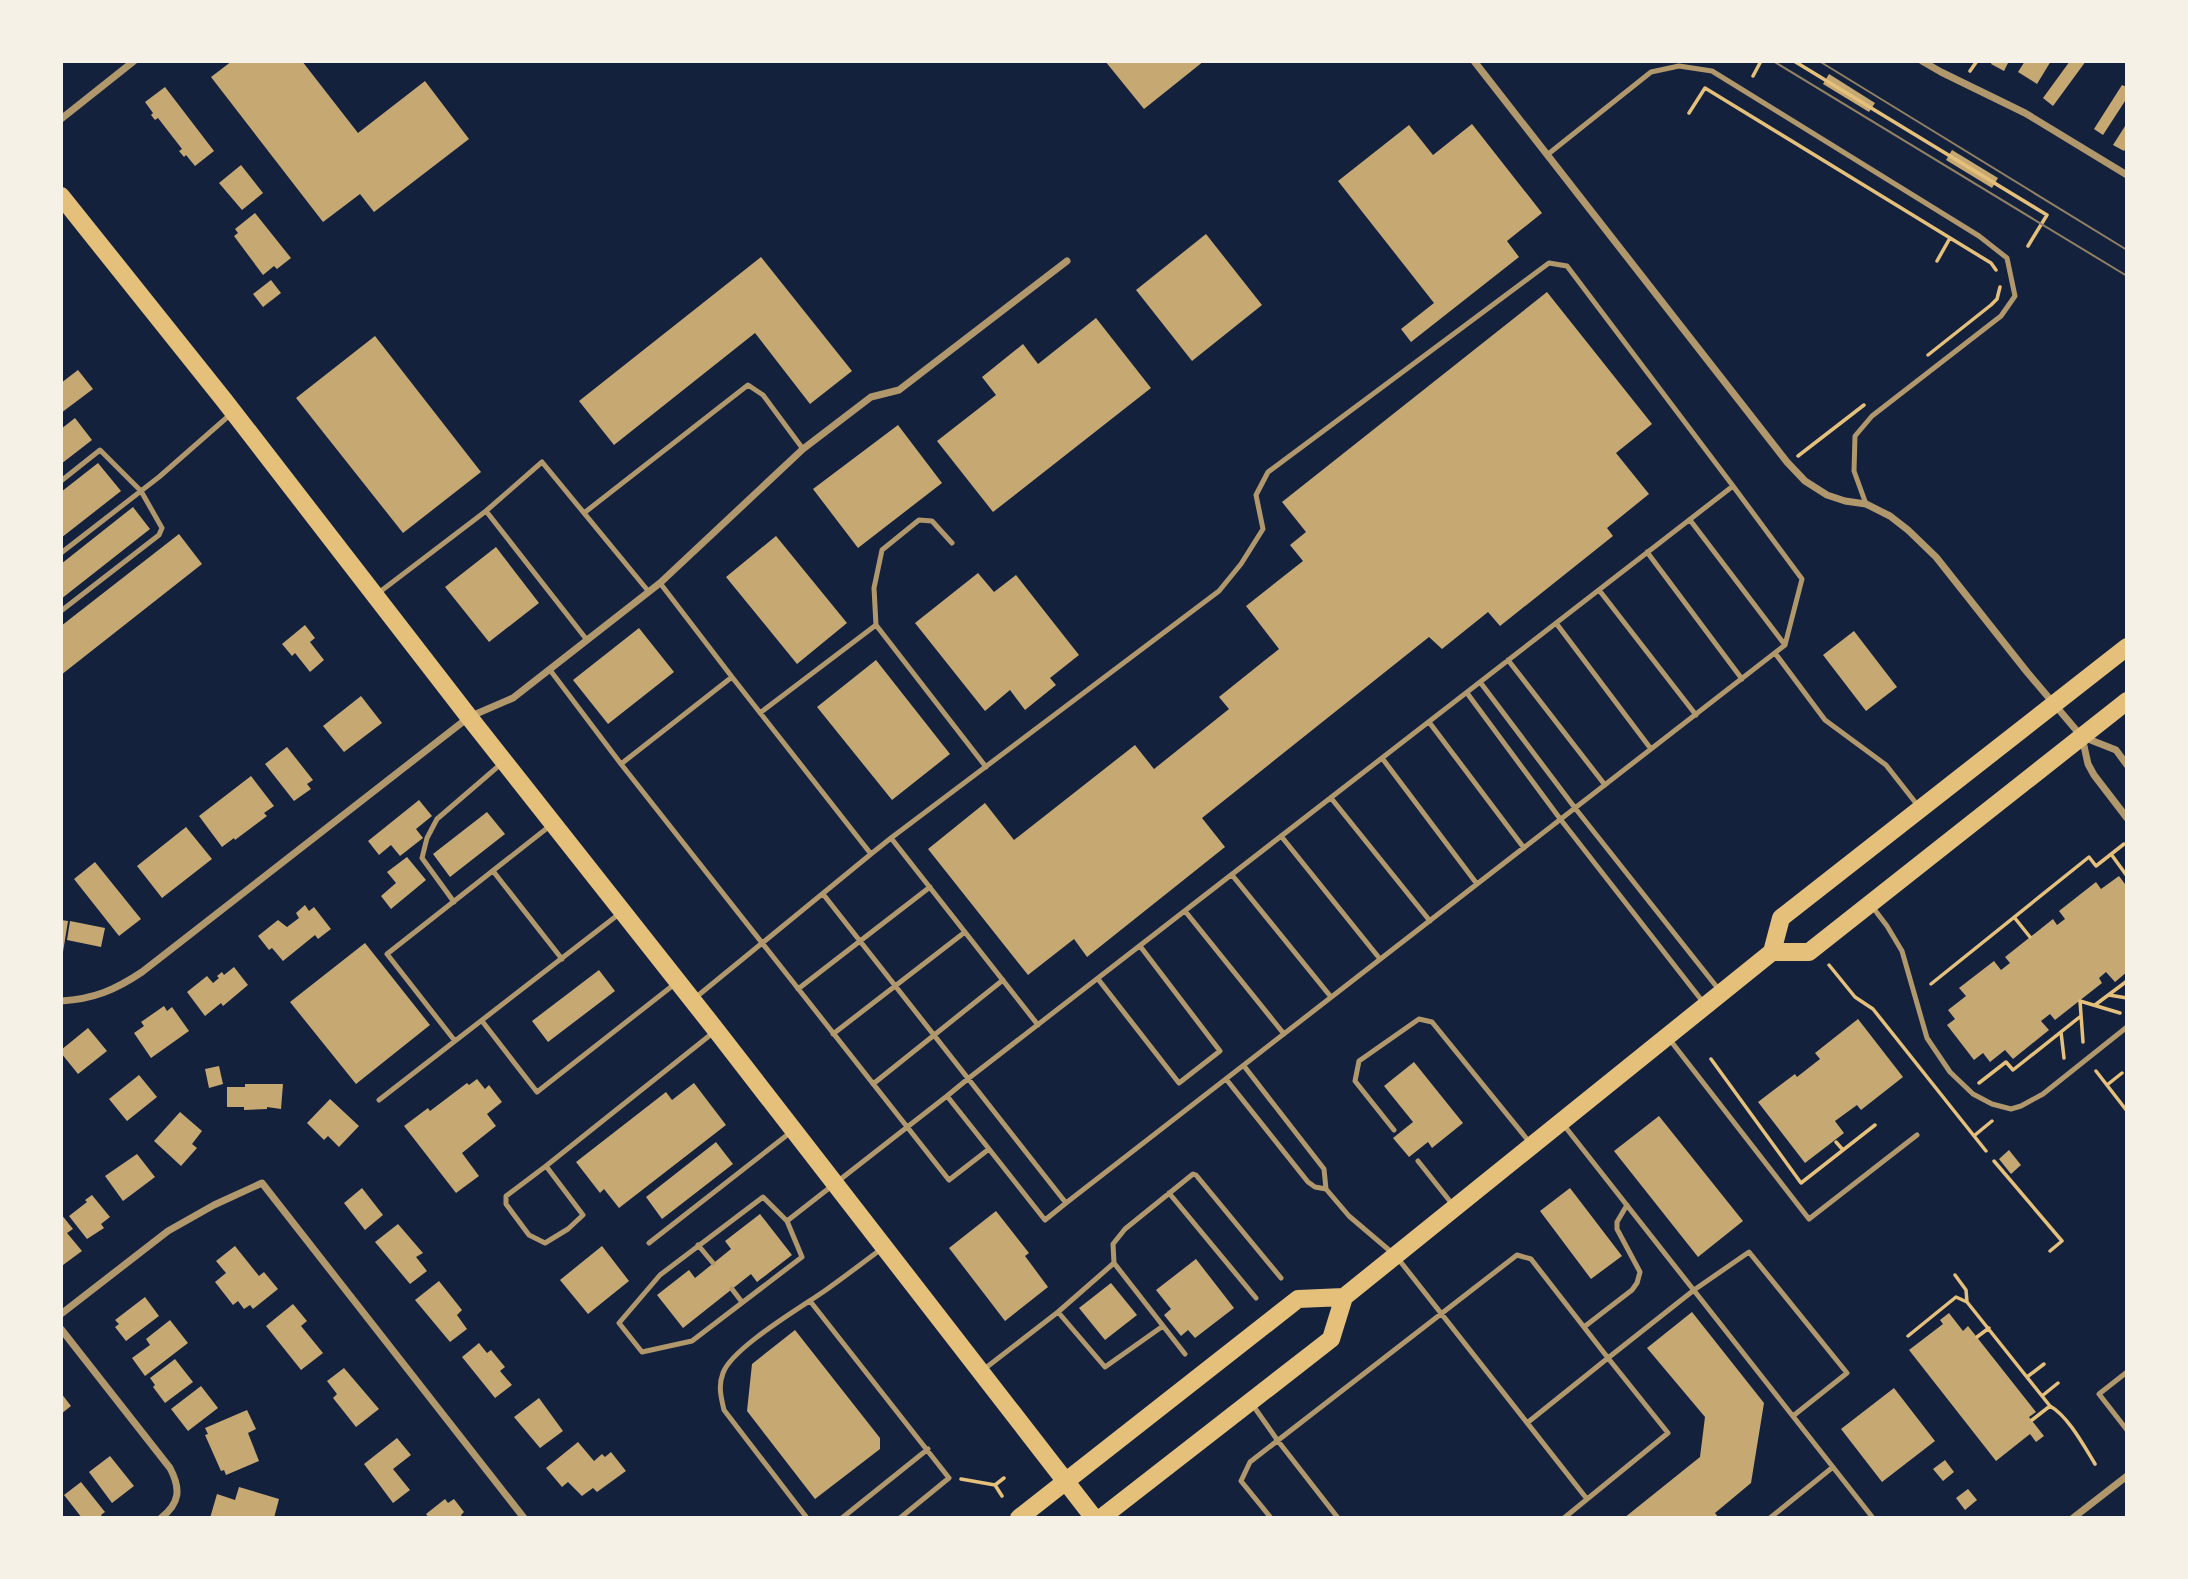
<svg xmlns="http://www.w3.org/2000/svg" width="2188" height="1579" font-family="Raleway,sans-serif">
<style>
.building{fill:#c6a872}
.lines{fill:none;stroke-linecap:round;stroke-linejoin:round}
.path{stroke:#e5c07b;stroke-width:3.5}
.service{stroke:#b1986c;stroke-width:5}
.minor{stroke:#b1986c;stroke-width:7}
.primary{stroke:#e5c07b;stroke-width:18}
.tram{stroke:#918062;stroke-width:2}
</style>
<rect width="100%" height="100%" fill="#14213d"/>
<path class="building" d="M232,61H302L358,133L425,81L469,139L374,212L360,194L323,222L211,77Z
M1105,61H1204L1144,109Z
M1992,61H2009L2004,71L1991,64Z
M2025,61H2051L2037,84L2018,72Z
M2070,61H2086L2053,106L2043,98Z
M1829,74L1875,103L1869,112L1823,84Z
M2122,85L2127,87V98L2103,135L2094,129Z
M165,87L214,151L195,166L186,155L184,157L179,151L182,149L158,118L155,120L151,115L153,113L145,102Z
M2127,123V147L2124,151L2113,145Z
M1472,124L1542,213L1507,241L1519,257L1411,342L1401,329L1434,303L1338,181L1409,125L1433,155Z
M1952,150L1998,178L1992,188L1946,160Z
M241,165L263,193L242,210L219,183Z
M255,213L291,258L277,269L274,266L263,275L234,236L238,233L235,229Z
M1206,234L1262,305L1192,361L1136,290Z
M761,257L852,371L810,404L755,333L614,445L579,401Z
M271,280L281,293L263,307L253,294Z
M1547,292L1652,424L1616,453L1649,494L1607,528L1613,536L1500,626L1488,612L1442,649L1429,637L1202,818L1225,847L1087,957L1074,939L1028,975L928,849L985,803L1014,840L1135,745L1154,769L1229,709L1219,697L1279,649L1246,606L1303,561L1290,545L1306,532L1282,502Z
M1096,318L1151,388L993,512L937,441L996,395L982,377L1023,344L1038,364Z
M375,336L481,472L403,533L296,398Z
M78,370L93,389L61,413V383Z
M75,418L92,440L61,464V429Z
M898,425L942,483L858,548L813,489Z
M98,463L121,491L61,538V492Z
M133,507L150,529L61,599V564Z
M179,534L202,564L61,675V626Z
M776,536L847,623L797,664L726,577Z
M496,547L539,603L489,642L445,587Z
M978,573L994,592L1016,575L1079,655L1050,678L1056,685L1025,710L1010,690L985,711L915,623Z
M305,625L315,638L310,642L324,660L310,672L295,653L292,656L282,644Z
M639,628L674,672L608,724L573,680Z
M1854,631L1897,687L1866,711L1823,655Z
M876,660L950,754L892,800L817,707Z
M361,696L382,723L344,752L323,726Z
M287,747L313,780L307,784L311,789L294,801L265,764Z
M251,776L274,806L264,813L267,816L235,840L234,838L222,847L199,816Z
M419,800L432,816L416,829L423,838L400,856L391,845L379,855L368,841Z
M487,812L505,834L450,877L433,854Z
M186,827L212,859L162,898L137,866Z
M407,857L426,880L391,909L381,896L396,883L387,872Z
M95,862L141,919L119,936L74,879Z
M2119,876L2125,884L2127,883V972L2115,982L2106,972L2099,978L2102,983L2055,1020L2050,1014L2041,1021L2049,1030L2013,1059L2005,1050L1990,1062L1983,1053L1974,1060L1947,1025L1955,1019L1948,1010L1966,996L1959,988L1994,961L2001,970L2010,963L2005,957L2053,919L2057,925L2065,919L2059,911L2096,882L2101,889Z
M305,905L309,911L314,907L331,929L318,939L315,935L283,961L272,948L269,950L258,936L278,920L287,927L299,918L296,913Z
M61,920L68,921L63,952H61Z
M70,921L105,928L101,947L67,940Z
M365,943L430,1025L356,1084L290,1002Z
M234,967L248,985L223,1006L221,1003L205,1016L187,992L207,976L213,983L219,978L217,976L222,972L224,975Z
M599,970L615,991L548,1042L532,1021Z
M164,1006L167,1011L172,1007L189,1031L151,1058L134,1033L144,1026L141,1022Z
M1858,1019L1903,1077L1861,1110L1857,1105L1835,1121L1844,1133L1805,1163L1758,1102L1795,1074L1797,1077L1820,1059L1815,1053Z
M88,1028L107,1051L78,1074L61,1053V1050Z
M1414,1062L1463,1123L1432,1148L1428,1142L1409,1157L1393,1138L1413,1122L1384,1086Z
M219,1066L223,1084L209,1088L205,1069Z
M139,1075L157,1097L127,1121L109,1099Z
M477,1079L485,1089L489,1085L502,1102L487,1114L496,1126L462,1153L479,1176L456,1193L404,1126L428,1108L430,1111L467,1083L469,1085Z
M694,1083L726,1125L619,1208L604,1189L600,1193L576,1162L666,1092L672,1100Z
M245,1084H283L281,1109L267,1107V1109L244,1110V1107H227V1087H245Z
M330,1099L359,1126L339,1147L328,1136L324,1140L307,1123Z
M180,1112L202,1131L192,1144L197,1148L181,1166L154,1141Z
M1659,1116L1743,1221L1698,1257L1614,1151Z
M716,1142L733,1164L662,1219L646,1197Z
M2009,1150L2021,1165L2011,1174L1999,1159Z
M137,1154L155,1177L123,1201L105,1176Z
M362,1188L383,1215L365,1230L344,1203Z
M1570,1188L1622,1256L1591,1279L1540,1211Z
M92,1195L110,1217L101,1224L104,1228L87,1239L69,1216L87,1202L85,1200Z
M996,1211L1029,1253L1025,1256L1048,1287L1005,1321L949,1248Z
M61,1214L73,1229L67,1233L82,1251L63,1265L61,1263Z
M760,1214L792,1255L757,1282L751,1274L683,1328L657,1295L689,1270L695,1278L731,1249L725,1241Z
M398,1224L423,1253L416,1257L427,1271L410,1284L375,1242Z
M235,1246L259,1276L264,1272L278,1289L253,1309L250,1305L244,1309L238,1301L233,1305L215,1282L226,1273L216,1261Z
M602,1246L629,1281L588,1314L560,1280Z
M1196,1259L1234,1308L1195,1338L1188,1330L1181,1336L1164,1315L1171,1309L1156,1290Z
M439,1281L462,1310L457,1315L467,1329L450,1342L415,1300Z
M1111,1283L1137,1315L1105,1340L1079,1308Z
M145,1297L159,1316L126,1341L115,1327L119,1324L115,1320Z
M293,1304L307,1321L301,1326L323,1353L301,1370L266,1326Z
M1692,1312L1764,1403L1751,1483L1715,1513L1719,1518H1624L1700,1457L1705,1417L1647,1348Z
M1949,1313L1963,1331L1968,1326L2036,1412L2029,1417L2044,1436L2036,1442L2030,1434L1996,1461L1909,1350L1943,1324L1940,1320Z
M170,1320L188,1343L145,1376L132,1358L150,1345L146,1339Z
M795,1330L880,1438V1449L815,1499L747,1411L752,1364Z
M479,1343L487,1353L491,1350L505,1367L500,1371L512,1385L495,1398L462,1357Z
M175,1359L193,1382L165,1403L153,1387L155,1385L150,1378Z
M344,1368L379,1409L356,1427L333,1398L337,1394L327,1381Z
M201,1386L218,1408L188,1431L171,1409Z
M1894,1388L1935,1441L1882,1482L1841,1429Z
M61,1393L71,1406L61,1414Z
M539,1398L563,1431L540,1448L514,1417Z
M247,1410L256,1429L248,1433L259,1461L226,1475L224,1470L221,1471L205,1435L208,1434L205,1428Z
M397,1438L411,1455L393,1469L410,1490L393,1503L364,1464Z
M578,1442L594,1461L602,1454L605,1457L611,1452L626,1471L597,1492L593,1488L582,1496L568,1482L562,1487L546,1468Z
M110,1456L134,1486L112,1503L89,1472Z
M1945,1460L1954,1472L1943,1481L1933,1469Z
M81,1482L105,1512L101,1515L103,1518H82L64,1495Z
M239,1487L279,1499L274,1518H210L217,1494L235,1500Z
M1968,1489L1977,1500L1965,1510L1956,1498Z
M445,1499L448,1503L454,1499L464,1512L461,1515L463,1518H429L426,1514Z"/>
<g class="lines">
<path class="path" d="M1794,61L2047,215L2028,246
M1970,71L1977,61
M1753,76L1761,61
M1689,113L1705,88L1991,263L1996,270
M1937,261L1950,238
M1928,355L1991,305L1997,299L2000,287
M1798,456L1864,405
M2111,854L2127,876
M2014,917L2030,937
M1829,965L1855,997L1873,1009L1986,1151
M1931,984L2089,857L2096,866L2124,844
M2109,995L2127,998
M2095,1005L2127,981
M2061,1032L2064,1058
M2083,1042L2080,1001L2120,1013
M1711,1059L1801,1183L1875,1125
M2096,1071L2127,1111
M1979,1083L2006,1062L2013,1070L2081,1016
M2107,1085L2122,1073
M1975,1135L1992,1121
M1836,1142L1843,1150
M1994,1161L2062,1241L2050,1251
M1955,1275L1966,1290L1967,1302
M1908,1336L1956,1297L1967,1302L2050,1406C2068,1416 2084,1446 2095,1464
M1977,1337L1989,1328
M2027,1377L2044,1364
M2042,1396L2058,1383
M2032,1420L2050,1406
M961,1479L995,1485L1002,1496
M995,1485L1004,1478"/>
<path class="service" d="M1547,155L1651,72L1679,66L1712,71L1979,236L2007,258L2015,296L2001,316L1872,416L1855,436L1854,471L1866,504
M61,481L100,450L141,491L162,528L159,535L61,611
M486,511L542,462L649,592
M584,513L748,385L763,395L803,449
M1690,520L1785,645
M1647,552L1742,679
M61,553L159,477L232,413
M660,583L732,677
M1599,590L1696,715
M377,594L486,511L587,640
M1556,623L1651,749
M876,625L874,588L882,550L919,520L932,521L952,543
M1775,653L1825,720L1886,765L1919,807
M1508,660L1605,785
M550,670L621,764
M1480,682L1575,808L1720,991
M1467,693L1561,820L1703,1002
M760,713L876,625L986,767
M1429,722L1524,848
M1382,758L1477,884
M1331,798L1430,921
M551,825L387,954L455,1041L619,914
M1281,836L1380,959
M891,838L1219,591L1241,564L1263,529L1256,495L1268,472L1549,263L1567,266L1733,486
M493,871L562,959
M1232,875L1331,997
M454,902L422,858L427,838L437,819L502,763
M1871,905L1887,926L1902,951L1927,1038L1950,1072L1973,1094L1992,1104L2011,1109L2021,1106L2043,1094L2127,1027
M1185,911L1284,1034
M1098,979L1179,1083L1220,1051L1140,946
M798,989L930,887
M695,998L871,854
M482,1021L537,1092L676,983
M1038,1025L891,838L871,854L732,677L621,764L949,1180L989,1149L1045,1220L1066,1203
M833,1034L965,932
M1670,1040L1809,1219L1917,1135
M1244,1066L1324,1169L1326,1189
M1226,1079L1308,1182L1315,1187L1326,1189L1349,1216L1396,1256L1587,1499
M873,1084L1003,980
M947,1096L989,1149
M379,1100L455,1041
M1563,1124L1873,1518
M1394,1130L1355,1081L1359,1061L1419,1019L1432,1022L1531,1144
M1418,1161L1453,1205
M546,1166L506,1196V1204L529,1235L545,1243L568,1229L583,1215L546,1166L714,1032
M1169,1193L1256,1298
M763,1197L787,1221L802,1257L692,1341L642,1352L619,1323L660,1275Z
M787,1221L947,1096L969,1078L1733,486L1802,579L1785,645L1066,1203L823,894
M649,1243L791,1132
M698,1245L713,1263
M1114,1263L1113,1244L1125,1229L1193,1174L1196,1175L1281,1278
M732,1289L742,1302
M810,1301L949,1478L900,1518
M1058,1312L1105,1367L1163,1326
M1584,1327L1632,1290L1637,1283L1640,1272L1617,1229V1222L1627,1205
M983,1370L1058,1312L1114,1263L1185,1354
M2127,1372L2099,1394L2127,1430
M1252,1404L1278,1441L1338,1518
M807,1518L724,1410C721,1397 718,1386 723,1373C732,1348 800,1308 823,1292C843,1278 861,1264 880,1250
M842,1518L928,1449
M1271,1518L1241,1481L1250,1462L1517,1255L1531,1259L1608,1358L1527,1423
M1564,1518L1668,1433L1608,1358L1694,1290L1749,1252L1847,1373L1793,1416
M1770,1518L1833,1467"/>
<path class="minor" d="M1474,61L1787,462L1805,481L1827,495L1845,501L1866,504L1890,516L1908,530L1936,557L2027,672L2082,737L2088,764L2094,775L2127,818
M1922,61L1941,72L2025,113L2127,175
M61,119L134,61
M2083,737L2116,750L2127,765
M61,1001C94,999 115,990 142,972L469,717L513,698L660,583L803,449L871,397L899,390L1067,261
M61,1314L168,1231L214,1205L262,1183L524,1518
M61,1329L170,1468C181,1489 180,1503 161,1518
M2073,1518L2127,1476"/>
<path class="primary" d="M61,196L224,400L469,717L716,1030L1094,1518
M1772,952H1809L2127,701
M1019,1518L1298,1299L1344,1297
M1101,1518L1331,1339L1344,1297L1772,952L1781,918L2127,647"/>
<path class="tram" d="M1773,61L2127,276
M1819,61L2127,250"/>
</g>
<rect width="2188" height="1579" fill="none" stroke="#f6f1e7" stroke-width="126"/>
</svg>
